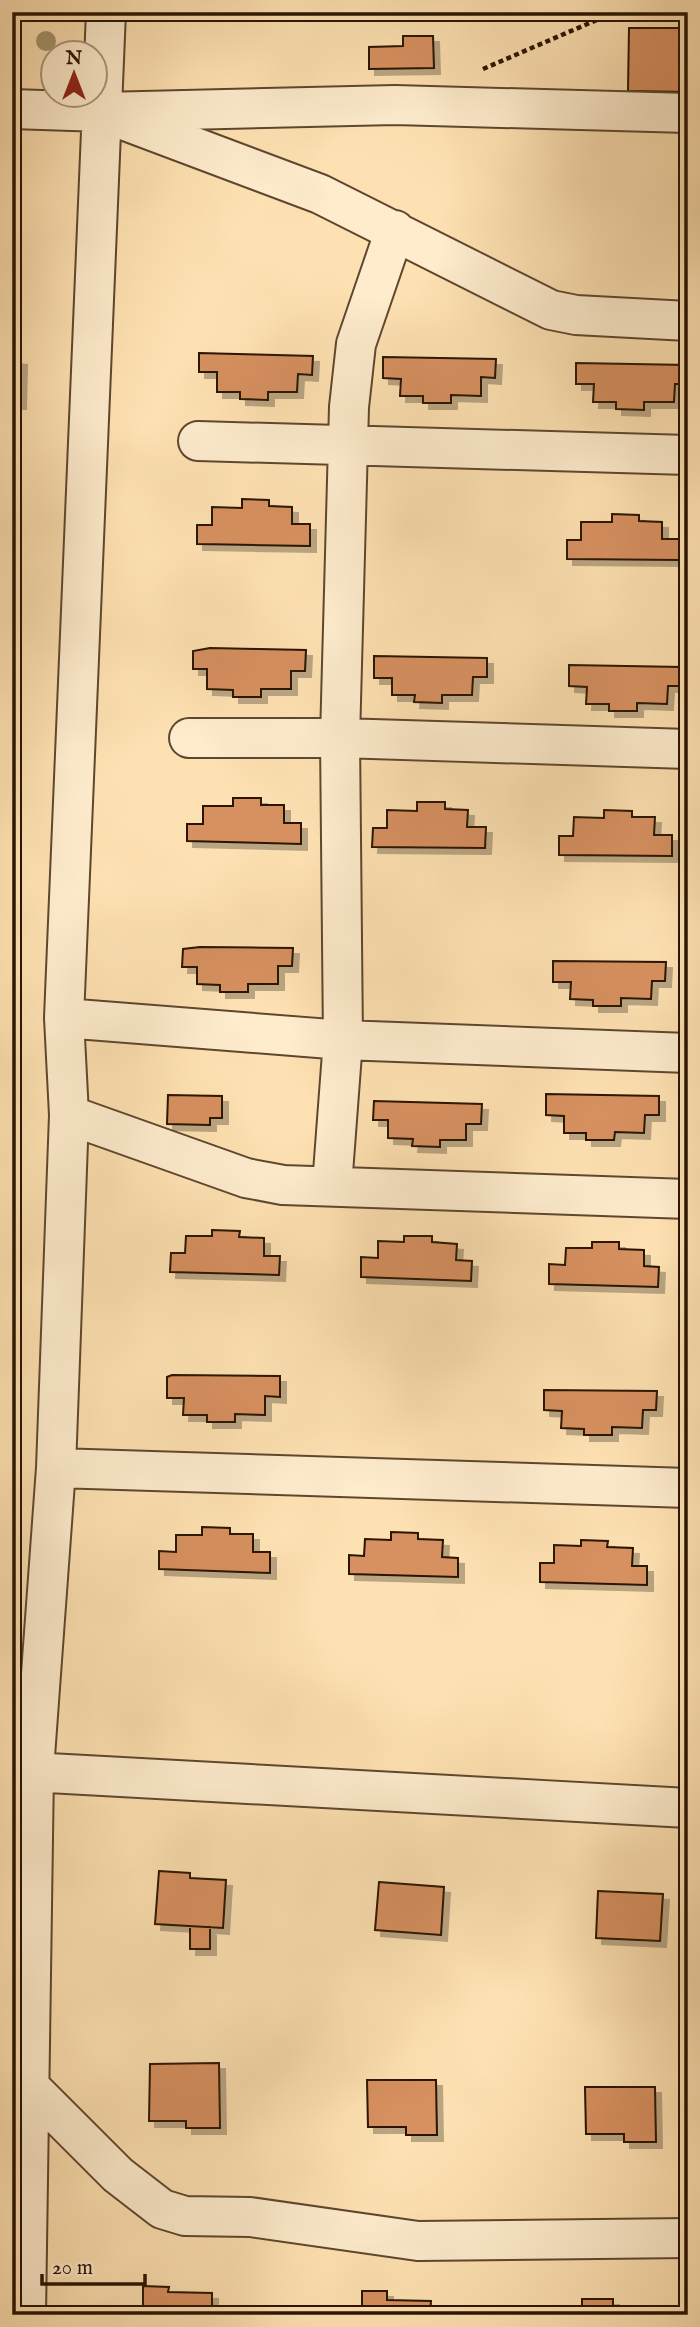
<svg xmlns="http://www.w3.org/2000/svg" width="700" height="2327" font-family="'IM FELL English',serif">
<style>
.building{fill:#d79061;stroke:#291402;stroke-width:2;filter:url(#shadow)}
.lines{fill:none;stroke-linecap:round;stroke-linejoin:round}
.minor-casing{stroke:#5e472e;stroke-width:42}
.path{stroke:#291402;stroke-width:4.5;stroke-dasharray:5 3.5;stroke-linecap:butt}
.minor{stroke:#feeccd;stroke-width:38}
.tree{fill:#a5926c}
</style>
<defs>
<filter id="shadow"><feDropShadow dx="6" dy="6" stdDeviation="0" flood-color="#0004"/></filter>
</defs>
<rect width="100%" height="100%" fill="#fee1b2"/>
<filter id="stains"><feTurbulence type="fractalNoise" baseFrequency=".00286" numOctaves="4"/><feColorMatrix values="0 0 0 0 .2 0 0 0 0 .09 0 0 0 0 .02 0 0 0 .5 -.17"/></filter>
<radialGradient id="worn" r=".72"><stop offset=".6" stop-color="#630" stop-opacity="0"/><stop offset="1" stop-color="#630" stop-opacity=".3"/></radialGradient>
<path class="building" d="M629,28H688V92L628,91Z
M403,36H433L434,68L369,69V47L403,46Z
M199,353L313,356L312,375L298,374L297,392H268V400L240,399V392H217V372H199Z
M383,357L496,359L495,378L481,377V396L451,395V403H423V396H400L401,379L383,378Z
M12,358L21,359L20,403H12Z
M576,363L688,365V384H675L674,402H644V410L616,409V402H593L594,384H576Z
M242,499L269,500V506L292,507V524H310V546L197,544V525H212V507L242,508Z
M612,514L639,515V521L662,522V539H680V560L567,559V540H581V522H612Z
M210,648L306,650L305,671H291V689H261V697H233V690L207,689V669H193V651Z
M374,656L487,658V677H473L472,695H442V703L414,702L415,695H392V678H374Z
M569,665L682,667V686H668L667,704L637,703V711H609V704H586L587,687L569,686Z
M233,798H261V805H284V823H301V844L187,841V824H203V806H233Z
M417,802H445V809L468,810L467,827H486L485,848L372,847L373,828H387V810L417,811Z
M604,810L632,811V817H655L654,835H672V856L559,855V836H573L574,817L604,818Z
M200,947L293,948L292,966H278V984H248V992H220V985L197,984V967H182L183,949Z
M553,961L666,962L665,981H652L651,999L621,998V1006H593V1000L570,999L571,982H553Z
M546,1094L659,1096V1115H645L644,1133L615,1132L614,1140H586V1133H564V1116L546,1115Z
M168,1095L222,1096V1118H210V1125L167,1124Z
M374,1101L482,1104L481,1124H466V1140H440V1147L412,1146L413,1139L388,1138V1120H373Z
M212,1230L240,1231L239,1237L264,1238V1256H280L279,1275L170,1272L171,1253H185L186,1236H212Z
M404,1236H432V1242L457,1244L456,1260L472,1261L471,1281L361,1277V1257L378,1258V1241L404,1242Z
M592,1242H619V1249L644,1250V1266L659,1267L658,1287L549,1284V1264L565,1265L566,1248H592Z
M172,1375L280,1376V1397L265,1396V1415L235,1414V1422H207V1415H183L184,1398H167V1377Z
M544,1390L657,1391L656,1410H643L642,1428L612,1427V1435H584V1429L561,1428L562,1411L544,1410Z
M202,1527L230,1528V1534H253V1552H270V1573L159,1569V1551L176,1552V1535H202Z
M391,1532L418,1533V1539L443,1540L442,1557L458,1558V1577L349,1574V1555L364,1556L365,1539L391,1540Z
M581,1540L608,1541L607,1547L633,1548L632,1566H647V1585L540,1582V1563H554V1545L581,1546Z
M159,1871L190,1873V1878L226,1880L223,1928L155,1924Z
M379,1882L444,1887L441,1935L375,1930Z
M598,1891L663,1894L660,1941L596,1938Z
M190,1927H210V1949H190Z
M219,2063L220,2128H186V2121H149L150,2064Z
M367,2080H436L437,2135H406V2127H368Z
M585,2087H655L656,2142H624V2134H586Z
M143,2286L169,2287L168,2292L212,2293V2315H143Z
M362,2291H387V2300L431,2301L430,2315H362Z
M582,2299H613V2308H651V2315H582Z"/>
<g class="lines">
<defs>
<path id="minor" d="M12,109L102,112L395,105L688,113
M123,120L320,194L551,310L576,315L688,321
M198,441L688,455
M189,738H340L688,749
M64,1018L343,1040L688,1053
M69,1115L246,1178L283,1185L688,1199
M332,1186L343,1040L340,738L349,407L356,344L395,230
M56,1468L688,1488
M12,1771L688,1808
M30,2087L118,2175L162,2209L185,2216L250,2217L418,2241L688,2238
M26,2315L34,1770L56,1468L69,1115L64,1018L106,12"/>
</defs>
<use href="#minor" class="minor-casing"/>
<path class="path" d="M483,69L615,12"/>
<use href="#minor" class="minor"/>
</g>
<circle class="tree" cx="46" cy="41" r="10"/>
<rect width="700" height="2327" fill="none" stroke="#fee1b2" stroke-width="42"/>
<rect x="14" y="14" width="672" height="2299" fill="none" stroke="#291402" stroke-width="3.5"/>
<rect x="21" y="21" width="658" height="2285" fill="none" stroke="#291402" stroke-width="2"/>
<g transform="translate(74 74)"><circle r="33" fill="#feeccd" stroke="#a9967c" stroke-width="2"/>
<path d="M0-5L12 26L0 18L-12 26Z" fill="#8f2418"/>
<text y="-10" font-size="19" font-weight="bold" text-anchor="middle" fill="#291402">N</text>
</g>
<path d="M42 2274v10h103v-10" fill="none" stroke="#291402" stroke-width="3.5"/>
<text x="52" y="2274" font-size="21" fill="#291402" stroke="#feeccd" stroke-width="5" paint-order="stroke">20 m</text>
<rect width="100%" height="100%" filter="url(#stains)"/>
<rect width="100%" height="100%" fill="url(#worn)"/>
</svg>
